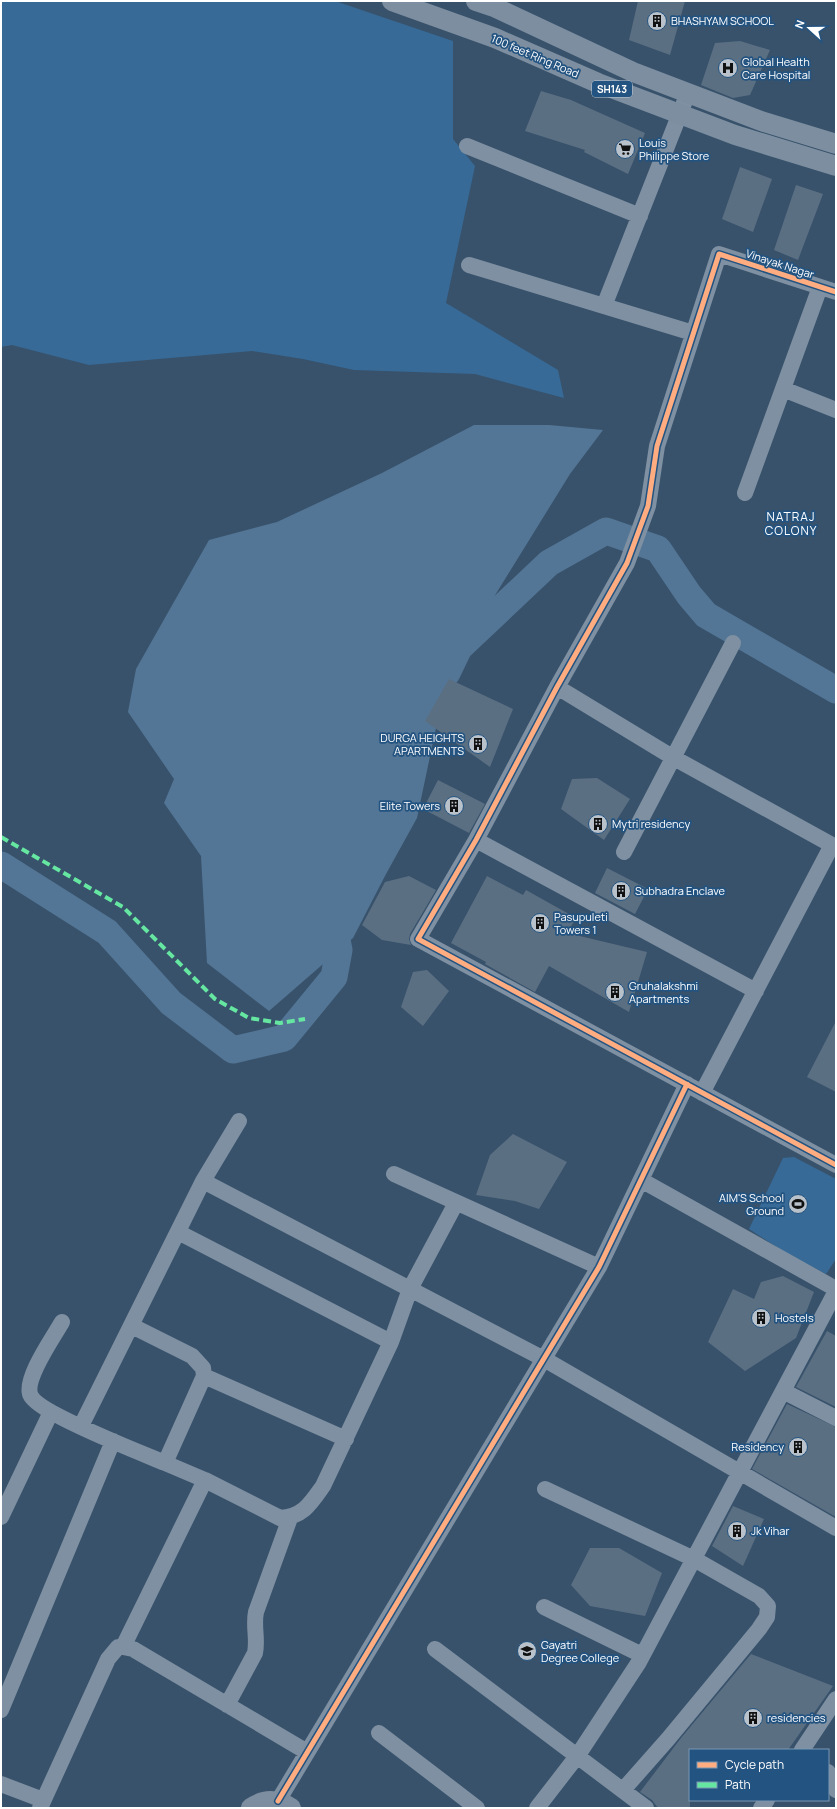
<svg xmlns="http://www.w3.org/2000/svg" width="837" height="1809" font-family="Manrope,sans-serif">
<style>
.green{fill:#376a97}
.water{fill:#547696}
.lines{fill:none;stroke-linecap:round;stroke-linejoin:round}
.river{stroke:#547696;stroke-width:27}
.building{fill:#5b6f82}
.minor{stroke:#7e90a1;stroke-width:16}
.major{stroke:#7c8e9f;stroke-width:20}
.quiet{stroke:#66e7a1;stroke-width:4;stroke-dasharray:8 4;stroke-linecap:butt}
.cycleway-casing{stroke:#235380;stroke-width:8}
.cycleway{stroke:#ffac80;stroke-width:5}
.labels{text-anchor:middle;stroke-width:3.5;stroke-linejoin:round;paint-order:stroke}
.shield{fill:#235380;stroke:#bdcbd9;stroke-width:1}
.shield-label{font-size:10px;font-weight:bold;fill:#fff}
.poi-label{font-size:11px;fill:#fff;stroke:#235380;text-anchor:start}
.street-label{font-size:11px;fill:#fff;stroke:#235380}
.neighbourhood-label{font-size:12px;letter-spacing:1px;fill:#fff;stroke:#235380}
</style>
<rect width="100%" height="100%" fill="#38526b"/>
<path class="green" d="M1,1H335L453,41V139L475,166L446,303L558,370L564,398L475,374L354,370L303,359L252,351L89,365L12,345L1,347Z
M794,1157L836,1179V1259L826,1274L783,1251L749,1229L783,1158Z"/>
<path class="water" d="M474,425H549L603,430L570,474L463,647L436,728L417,818L386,874L353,938L269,1011L207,963L201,856L164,803L174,779L128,712L136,669L209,540L277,522L382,473Z"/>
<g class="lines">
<path class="river" d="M447,673L459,648L549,563L606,531L658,549L689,595L706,615L836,690
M1,865L107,932L171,1003L233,1050L284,1038L334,977L339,950L332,914"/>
</g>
<path class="building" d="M638,1H685L670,55L629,40Z
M740,41L770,50L750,95L733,98L701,85L715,43Z
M541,91L571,100L645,133L628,174L584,152L585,150L525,131Z
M740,167L772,179L753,232L722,219Z
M796,185L823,194L798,260L774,250Z
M449,679L513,709L490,767L425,721Z
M597,778L630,799L604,840L561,809L572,779Z
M438,780L485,804L469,833L423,809Z
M607,868L648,889L635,914L595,893Z
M409,876L436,890L410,934L409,939L411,945L382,940L362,925L385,882Z
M487,876L523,895L526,890L576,918L567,933L647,952L629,1012L549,966L535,992L485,964L486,962L451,943Z
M427,970L449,991L423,1026L401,1007L413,972Z
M836,1021V1092L807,1077Z
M513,1134L567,1162L539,1209L515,1201L476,1195L490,1155Z
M783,1276L814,1292L796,1338L745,1371L708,1342L733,1289L754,1299L761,1282Z
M827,1331L836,1336V1407L796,1387Z
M787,1404L836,1427V1517L752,1469Z
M733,1506L764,1519L743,1566L712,1546Z
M590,1548H619L662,1573L645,1616L590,1606L571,1585Z
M751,1654L833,1686L788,1750H690V1808H658L652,1800L640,1792L681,1738Z"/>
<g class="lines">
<path class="minor" d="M467,146L640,216
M469,265L693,333
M836,292L719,254L657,446L648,506L627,563L557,687L476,840L418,939L836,1165
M604,306L688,93
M783,389L836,410
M745,493L820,287
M557,687L674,758L832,845L702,1093
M476,840L756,991
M624,852L733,643
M394,1174L599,1267
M641,1180L836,1289
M203,1181L544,1359L836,1528
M178,1232L391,1342
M62,1322C53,1338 25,1377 30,1394C35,1412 144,1454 165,1463L204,1376L203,1368L192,1356L132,1326
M204,1376L346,1439
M783,1391L836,1418
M81,1426L203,1181L239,1121
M165,1463L205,1480L280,1518C303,1517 311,1503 323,1486L391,1342L410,1289L456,1203
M545,1489L694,1559L759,1596L768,1606L767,1617L759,1629L668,1739L623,1790
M1,1517L51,1412
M544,1607L642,1655
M123,1647L205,1480
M435,1649L646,1808
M227,1705L255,1653C258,1639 253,1626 256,1612L290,1518
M1,1710L113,1441
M379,1733L477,1808
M802,1750L836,1699
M828,1772L836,1790
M1,1784L43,1800
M278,1801L599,1267L687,1084
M40,1808L108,1659L118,1647H123L133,1649L307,1752
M537,1808L578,1755L639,1662L836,1291
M761,1808L767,1800"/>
<path class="major" d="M392,1L495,38L598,83L735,135L836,166
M476,1L494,7L633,72L761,121L836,144
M251,1808C265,1798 277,1799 291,1808"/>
<path class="quiet" d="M1,837L123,907L215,999L249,1018L280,1023L305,1019"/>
<defs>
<path id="cycleway" d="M836,292L719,254L657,446L648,506L627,563L557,687L476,840L418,939L836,1165
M278,1801L599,1267L687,1084"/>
</defs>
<use href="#cycleway" class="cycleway-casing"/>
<use href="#cycleway" class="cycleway"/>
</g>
<defs>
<symbol id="building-disc" viewBox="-11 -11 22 22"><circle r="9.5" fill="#b9c2cb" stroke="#235380"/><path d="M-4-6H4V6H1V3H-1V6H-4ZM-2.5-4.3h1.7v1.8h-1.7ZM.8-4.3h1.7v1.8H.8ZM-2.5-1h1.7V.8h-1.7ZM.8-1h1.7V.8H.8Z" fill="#111"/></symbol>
<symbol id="hospital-disc" viewBox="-11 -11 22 22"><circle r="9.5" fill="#b9c2cb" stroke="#235380"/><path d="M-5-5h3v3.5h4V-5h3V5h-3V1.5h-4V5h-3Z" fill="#111"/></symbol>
<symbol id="supermarket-disc" viewBox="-11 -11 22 22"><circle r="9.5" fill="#b9c2cb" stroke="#235380"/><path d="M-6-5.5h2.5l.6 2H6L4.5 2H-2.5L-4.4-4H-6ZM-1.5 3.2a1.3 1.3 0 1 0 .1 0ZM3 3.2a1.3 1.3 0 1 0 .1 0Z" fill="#111"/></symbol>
<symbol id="stadium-disc" viewBox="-11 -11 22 22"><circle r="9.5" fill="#b9c2cb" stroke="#235380"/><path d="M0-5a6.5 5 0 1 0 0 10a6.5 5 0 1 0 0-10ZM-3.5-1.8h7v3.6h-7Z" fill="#111"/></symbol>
<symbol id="university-disc" viewBox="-11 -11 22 22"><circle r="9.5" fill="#b9c2cb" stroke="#235380"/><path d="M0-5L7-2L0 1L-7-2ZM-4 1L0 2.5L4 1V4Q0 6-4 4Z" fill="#111"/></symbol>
</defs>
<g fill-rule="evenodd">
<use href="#building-disc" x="646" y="10" width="22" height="22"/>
<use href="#hospital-disc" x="717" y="57" width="22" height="22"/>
<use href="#supermarket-disc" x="614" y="138" width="22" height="22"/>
<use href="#building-disc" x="467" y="733" width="22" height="22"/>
<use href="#building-disc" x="443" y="795" width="22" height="22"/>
<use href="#building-disc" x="587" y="813" width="22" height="22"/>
<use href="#building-disc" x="610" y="880" width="22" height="22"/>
<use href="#building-disc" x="529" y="912" width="22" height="22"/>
<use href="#building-disc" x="604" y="981" width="22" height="22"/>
<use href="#stadium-disc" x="787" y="1193" width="22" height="22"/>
<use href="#building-disc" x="750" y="1307" width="22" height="22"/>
<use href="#building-disc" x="787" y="1436" width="22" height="22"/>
<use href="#building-disc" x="726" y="1520" width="22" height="22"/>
<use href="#university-disc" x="516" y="1640" width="22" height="22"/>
<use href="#building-disc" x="742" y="1707" width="22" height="22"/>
</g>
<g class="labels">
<rect class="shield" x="592" y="81" width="40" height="16" rx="3"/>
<g class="shield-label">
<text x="612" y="93">SH143</text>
</g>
<g class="poi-label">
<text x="671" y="25">BHASHYAM SCHOOL</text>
<text x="742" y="66">Global Health<tspan x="742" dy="13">Care Hospital</tspan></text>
<text x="639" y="147">Louis<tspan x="639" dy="13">Philippe Store</tspan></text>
<text x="464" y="742" text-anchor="end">DURGA HEIGHTS<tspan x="464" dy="13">APARTMENTS</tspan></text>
<text x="440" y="810" text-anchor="end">Elite Towers</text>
<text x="612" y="828">Mytri residency</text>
<text x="635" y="895">Subhadra Enclave</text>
<text x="554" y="921">Pasupuleti<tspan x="554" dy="13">Towers 1</tspan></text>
<text x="629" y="990">Gruhalakshmi<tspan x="629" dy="13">Apartments</tspan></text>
<text x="784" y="1202" text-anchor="end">AIM'S School<tspan x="784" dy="13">Ground</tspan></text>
<text x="775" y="1322">Hostels</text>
<text x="784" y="1451" text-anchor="end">Residency</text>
<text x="751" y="1535">Jk Vihar</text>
<text x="541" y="1649">Gayatri<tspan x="541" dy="13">Degree College</tspan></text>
<text x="767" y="1722">residencies</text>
</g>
<g class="street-label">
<text transform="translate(535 56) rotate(23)" y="4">100 feet Ring Road</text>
<text transform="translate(780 264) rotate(18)" y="4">Vinayak Nagar</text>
</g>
<g class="neighbourhood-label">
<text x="791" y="521">NATRAJ<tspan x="791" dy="14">COLONY</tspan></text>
</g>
</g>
<rect width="837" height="1809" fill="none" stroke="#ffffff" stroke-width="4"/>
<rect x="689" y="1749" width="140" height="52" fill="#235380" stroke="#7b98b3"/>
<rect x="697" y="1762" width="20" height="6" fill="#ffac80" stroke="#7b98b3"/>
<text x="725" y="1769" font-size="12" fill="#ffffff">Cycle path</text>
<rect x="697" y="1782" width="20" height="6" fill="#66e7a1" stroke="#7b98b3"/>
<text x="725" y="1789" font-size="12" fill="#ffffff">Path</text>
<g transform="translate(809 28) rotate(291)" stroke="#235380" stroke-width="3" paint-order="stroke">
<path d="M0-3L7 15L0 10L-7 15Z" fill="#ffffff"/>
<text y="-6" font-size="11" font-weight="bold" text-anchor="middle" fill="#ffffff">N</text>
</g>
</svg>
